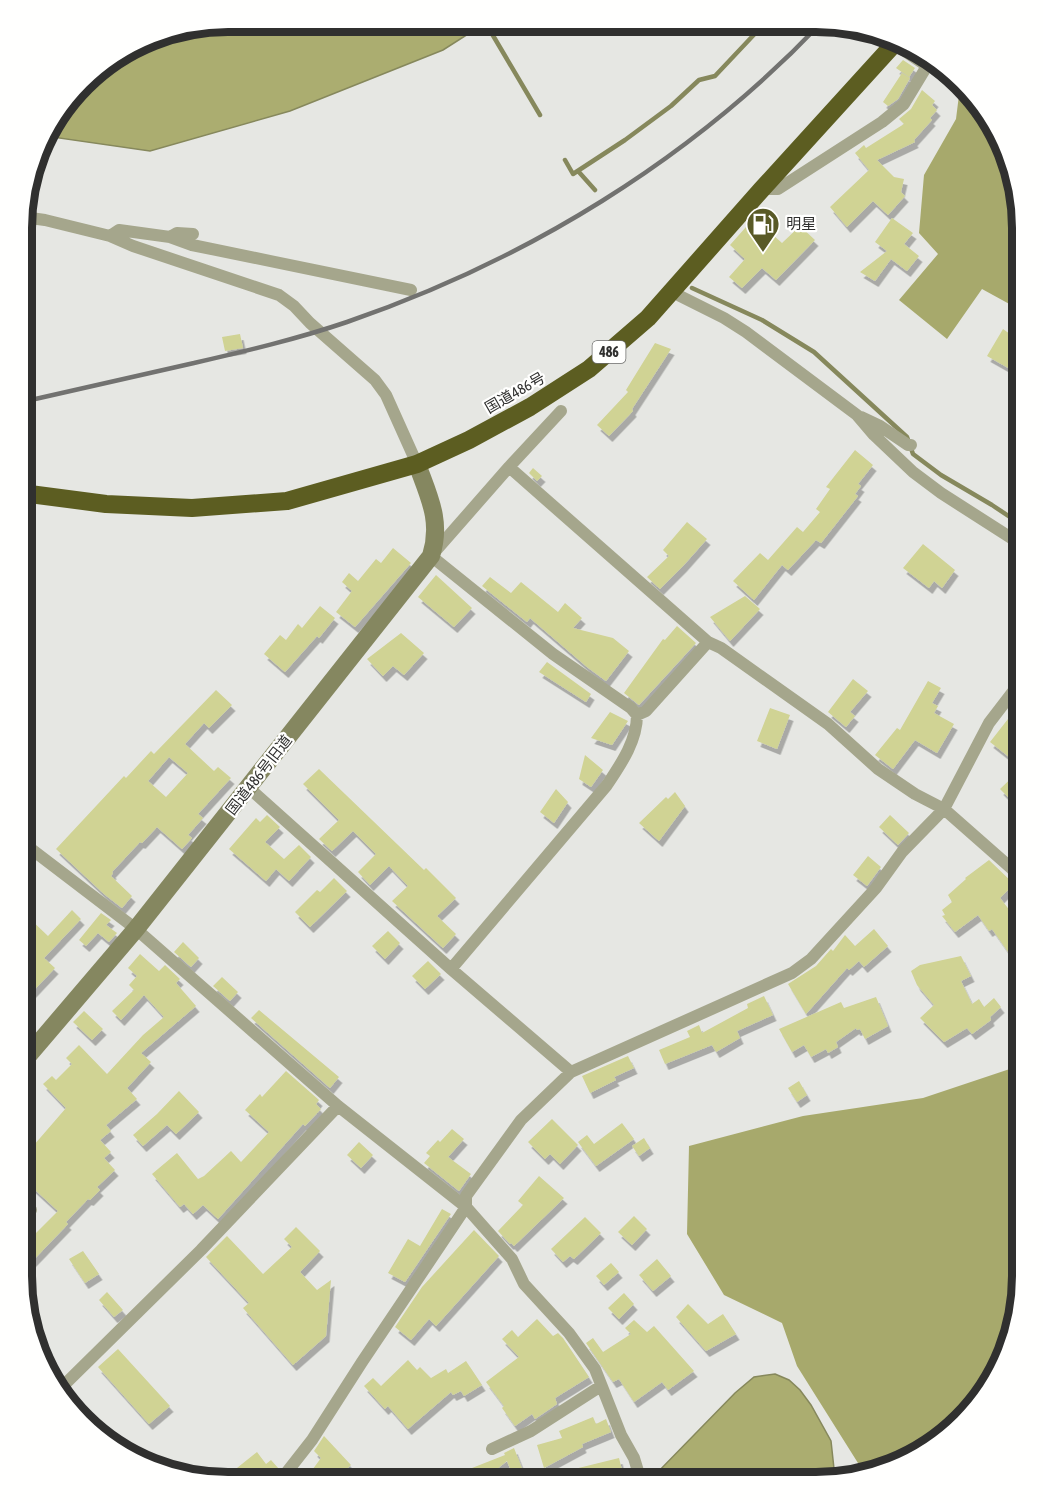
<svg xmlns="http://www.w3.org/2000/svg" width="1043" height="1503" font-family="'Asap Condensed','Noto Sans JP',sans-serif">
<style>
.forest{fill:#a7a96c}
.water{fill:#abad70;stroke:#86885c;stroke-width:1.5}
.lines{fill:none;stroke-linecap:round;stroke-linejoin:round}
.stream{stroke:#86885c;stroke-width:4.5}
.building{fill:#d0d394;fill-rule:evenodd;filter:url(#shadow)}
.street{stroke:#a5a68c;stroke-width:12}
.secondary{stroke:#858760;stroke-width:18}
.highway{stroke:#5c5d21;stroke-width:18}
.rail{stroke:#727270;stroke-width:4.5}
.labels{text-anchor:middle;stroke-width:4.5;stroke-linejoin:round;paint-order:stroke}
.shield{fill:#fffffe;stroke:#6e6e6d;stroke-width:1.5}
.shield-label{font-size:14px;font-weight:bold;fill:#30302f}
.poi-label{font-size:15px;fill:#30302f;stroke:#fffffe;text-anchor:start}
.street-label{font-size:15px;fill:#30302f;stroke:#fffffe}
.rim{fill:none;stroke:#30302f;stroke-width:8}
</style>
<defs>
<filter id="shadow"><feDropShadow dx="3.5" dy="6" stdDeviation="0" flood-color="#0004"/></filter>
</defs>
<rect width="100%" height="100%" fill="#e6e7e3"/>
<path class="forest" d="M960,87L1001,136L1008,166L1006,169L1009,171L1022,227V311L982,289L947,339L899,300L938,254L919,233L924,175L956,119Z
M1022,1065V1289L987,1390L907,1461L863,1471L797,1366L782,1323L724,1295L687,1234L689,1146L803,1116L923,1098Z"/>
<path class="water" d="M228,21L487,22L443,50L290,111L150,151L45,136L48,125L92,72L161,32Z
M775,1374L789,1380L800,1390L811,1405L831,1441L835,1478L816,1482H659L652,1478L735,1393L754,1377Z"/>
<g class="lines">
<path class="stream" d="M485,22L540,115
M565,160L573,174L625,140L671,106L699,80L715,76L765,23
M578,171L595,190
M692,288L762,320L814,352L907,437L913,454L941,475L992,505L1022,525"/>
</g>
<path class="building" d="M903,60L915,68L909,77L896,68Z
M902,73L910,78L898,99L888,106L883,102Z
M922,90L935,101L932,105L937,110L930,118L932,120L914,140L915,142L877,160L894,177L904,179L901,192L905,196L888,215L873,201L847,227L830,207L869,170L855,153L864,145L866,148L904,124L899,119L911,109Z
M754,218L782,243L800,226L815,240L776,280L762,268L742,288L729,277L745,259L730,245Z
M892,218L913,233L904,244L919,256L907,271L891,259L875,281L860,272L887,251L875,242Z
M1022,314V359L1017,356L1010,369L987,356L1003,329L1010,334Z
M240,334L243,348L225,351L222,337Z
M655,343L671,349L632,409L633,411L609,436L597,425L628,392L626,390Z
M855,450L873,465L858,484L861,486L855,494L858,496L821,543L816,540L788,570L782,565L754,600L733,581L760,553L768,560L797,527L803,532L820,512L816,509L830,489L826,487Z
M533,468L542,476L537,481L529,473Z
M687,522L707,539L683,566L660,589L647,577L669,556L663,550Z
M923,544L955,570L942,588L934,581L929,588L903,568Z
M393,548L411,563L355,627L336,612L352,591L342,582L349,573L358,581L376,559L381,563Z
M436,575L472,608L454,627L418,597Z
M490,577L511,593L521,582L558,612L565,603L582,618L573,628L613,638L629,651L606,681L587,667L530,618L527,622L482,586Z
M745,596L760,609L730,641L710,617Z
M320,606L335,618L319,638L317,636L285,672L264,654L280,635L286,640L298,624L302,628Z
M677,626L696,643L639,705L624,693L663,639L665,640Z
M401,633L424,653L404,675L393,666L383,676L367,659Z
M547,662L591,694L586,702L539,672Z
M853,679L868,691L850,712L855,716L846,727L828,712Z
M928,681L941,688L932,703L938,706L934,713L954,724L937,753L915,740L893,769L875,755L897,728L900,730Z
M216,690L232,705L209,728L204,723L185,744L214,771L218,767L231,778L198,814L203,818L188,835L192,838L182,849L157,827L142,843L140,842L112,872L113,873L111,876L132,896L122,908L104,894L56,849L124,776L126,778L151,751L154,754ZM169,757L188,773L166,797L148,781Z
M1022,705V767L990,742L1008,719Z
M770,708L790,715L777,749L757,741Z
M610,712L628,721L612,745L591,738Z
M585,755L603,770L591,787L579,779Z
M1022,768V798L1015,804L1000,789Z
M319,769L424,870L426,868L456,898L437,916L456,934L443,948L392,901L408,886L389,866L370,885L358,872L376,854L353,831L332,851L319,839L339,820L303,784Z
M556,789L568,802L554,823L540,812Z
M675,792L685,806L659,841L639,823L666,797L668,799Z
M267,815L280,827L265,842L284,859L299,845L311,857L289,881L276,869L266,881L229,849L256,818L260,822Z
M890,815L909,833L898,845L879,827Z
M1022,852V867L1011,857Z
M868,856L881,867L867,886L853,875Z
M989,860L1014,884L1000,898L1022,926V972L992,929L989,931L978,915L955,932L942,916L945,915L942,910L952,902L948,895L966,879L965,878Z
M334,878L347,891L310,927L295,912L317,890L320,892Z
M72,910L81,919L44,958L55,968L21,1004L22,922L27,916L48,936Z
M101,913L111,920L106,925L117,933L109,942L98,933L86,946L79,940Z
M874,929L888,946L864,967L859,961L849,970L847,968L806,1014L788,984L816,966L831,949L833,951L845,935L855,946Z
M388,931L400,943L385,959L372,946Z
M183,942L199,958L191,967L174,952Z
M140,954L159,971L165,965L180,979L176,983L196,1006L141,1053L151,1062L127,1088L137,1099L106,1125L111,1131L100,1140L111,1152L104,1158L115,1170L97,1187L100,1190L90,1200L88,1199L66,1222L68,1224L21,1273V1248L58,1211L21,1177V1160L66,1108L43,1084L52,1076L56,1080L72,1064L66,1058L79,1045L107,1074L143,1035L164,1017L144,995L121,1020L112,1011L134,990L129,985L137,976L128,968Z
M961,956L971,976L961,981L972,1004L979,999L984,1007L994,998L1001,1007L990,1017L991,1020L972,1034L967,1028L944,1042L920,1018L934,1005L917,985L911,971L920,965Z
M428,961L441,974L425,989L412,976Z
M222,977L238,992L230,1001L213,986Z
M764,996L773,1015L737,1031L740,1038L716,1052L712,1045L665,1064L659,1050L690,1037L687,1031L699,1025L702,1033L748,1008L747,1004Z
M876,997L888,1026L865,1039L860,1029L857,1030L856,1028L836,1042L838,1047L828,1053L826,1049L811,1057L804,1045L792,1052L779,1029L841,1002L844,1008Z
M259,1010L339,1077L330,1088L251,1018Z
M84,1011L103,1029L92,1040L73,1022Z
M628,1056L634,1068L614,1077L616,1080L590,1093L582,1076Z
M286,1071L319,1100L316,1104L321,1109L305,1126L303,1124L218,1219L203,1205L193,1214L184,1204L180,1207L152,1174L177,1153L198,1179L204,1176L231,1151L241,1162L269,1132L245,1110L260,1094L262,1097Z
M799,1081L807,1095L797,1102L788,1088Z
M179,1091L199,1112L176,1134L167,1125L143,1146L133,1135L157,1114Z
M552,1119L578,1145L560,1164L550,1154L545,1159L528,1142Z
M622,1123L634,1139L596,1166L578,1142L587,1135L594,1144Z
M452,1129L464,1139L448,1157L471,1174L459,1191L424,1163L430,1156L426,1153L438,1140L440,1142Z
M644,1138L650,1148L639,1156L632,1146Z
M359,1142L373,1155L361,1168L347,1155Z
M539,1176L564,1198L514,1246L511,1243L510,1244L498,1231L523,1205L518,1201Z
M442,1209L451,1214L405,1282L388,1273L408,1239L420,1246Z
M634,1216L647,1229L632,1245L618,1232Z
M585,1217L601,1233L574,1259L570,1256L563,1262L551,1249Z
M296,1227L320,1251L300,1272L317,1290L331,1280L326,1336L293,1365L243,1308L249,1303L206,1257L227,1236L263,1274L292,1247L284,1239Z
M474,1230L499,1256L436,1326L429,1319L411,1340L395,1327L422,1287Z
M83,1251L99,1274L85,1283L69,1259Z
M657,1259L671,1276L653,1291L639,1275Z
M611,1263L619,1272L604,1285L596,1276Z
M107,1292L123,1310L114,1317L99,1300Z
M624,1293L634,1304L619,1319L608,1308Z
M688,1304L708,1324L723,1314L736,1334L706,1351L676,1317Z
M537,1319L553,1336L558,1333L563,1338L589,1377L555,1398L557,1404L535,1419L532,1414L515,1426L502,1408L504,1406L486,1382L519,1357L502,1339L512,1330L518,1337Z
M634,1320L647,1332L654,1326L694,1371L668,1390L662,1382L634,1402L619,1379L613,1382L586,1343L593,1338L603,1352L631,1334L625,1328Z
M118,1349L170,1406L149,1424L98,1367Z
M408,1360L417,1370L420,1367L431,1378L446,1369L448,1373L466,1361L482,1385L464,1396L461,1391L453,1395L451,1392L408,1429L388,1406L385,1409L364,1386L373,1378L381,1386Z
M593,1417L596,1424L606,1419L611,1432L582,1444L583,1447L544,1468L537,1445L562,1438L559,1431Z
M324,1436L351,1465L334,1481H304L321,1458L314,1451Z
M514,1448L527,1481H515L507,1461L482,1481H439L505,1455L504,1453Z
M257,1452L266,1464L271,1460L279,1469L271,1476L270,1480H222Z
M619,1458L622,1470L592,1478L593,1481H542V1477Z"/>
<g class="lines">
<path class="street" d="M762,189H778L882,122L904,104L927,66L896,45
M23,217L45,220L110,236L133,246L279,295L294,306L310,323L375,380L386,395L417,464
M110,236L119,230L170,237L192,245L411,290
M170,237L177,233L193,234
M673,290L680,296L724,318L746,332L857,415L874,435L913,472L941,493L1022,545
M861,417L880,426L908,445H911
M509,467L561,411
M708,642L509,467L431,556L553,654L631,708L637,715L646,711L708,642L721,648L828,724L878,769L915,794L944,809L1011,868L1022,880
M249,788L451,969L571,1072
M22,842L136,929L338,1106L466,1207L512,1259L524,1284L569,1333L595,1369L621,1435L634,1458L641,1481
M451,969L607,785C621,764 637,741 637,715
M21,1221L31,1210L21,1201
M61,1388L201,1250L338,1106
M492,1449L531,1431L601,1386
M278,1480L283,1477L312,1440L362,1362L466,1207V1196L521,1120L571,1072L792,973L811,959L876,888L902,852L944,809L989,723L1022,680"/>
<path class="secondary" d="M21,1064L136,929L431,556C442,521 429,497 417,464"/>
<path class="highway" d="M22,493L106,504L192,508L287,501L417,464L469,440L530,407L589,369L648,318L762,189L894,44"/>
<path class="rail" d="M22,402C80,389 137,376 194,363C246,351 297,339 347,322C525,261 691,160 821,23"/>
</g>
<defs>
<symbol id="fuel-pin" viewBox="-11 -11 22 30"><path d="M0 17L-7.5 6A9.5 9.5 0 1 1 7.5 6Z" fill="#595a27" stroke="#fffffe"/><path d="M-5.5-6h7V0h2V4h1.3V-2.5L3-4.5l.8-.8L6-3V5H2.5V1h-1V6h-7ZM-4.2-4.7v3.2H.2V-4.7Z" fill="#fff"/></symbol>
</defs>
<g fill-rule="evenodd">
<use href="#fuel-pin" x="744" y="205" width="38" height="52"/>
</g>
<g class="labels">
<rect class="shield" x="592.5" y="341" width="33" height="22" rx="4.5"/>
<g class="shield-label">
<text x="609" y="357">486</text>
</g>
<g class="poi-label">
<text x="786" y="229">明星</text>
</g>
<g class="street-label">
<text transform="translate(515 393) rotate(-30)" y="5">国道486号</text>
<text transform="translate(259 775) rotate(-52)" y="5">国道486号旧道</text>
</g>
</g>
<path d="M0 0H1043V1503H0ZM228 32H816A196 196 0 0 1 1012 228V1276A196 196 0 0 1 816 1472H228A196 196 0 0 1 32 1276V228A196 196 0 0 1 228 32Z" fill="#fffffe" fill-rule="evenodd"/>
<path class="rim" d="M228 32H816A196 196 0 0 1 1012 228V1276A196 196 0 0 1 816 1472H228A196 196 0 0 1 32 1276V228A196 196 0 0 1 228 32Z"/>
</svg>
